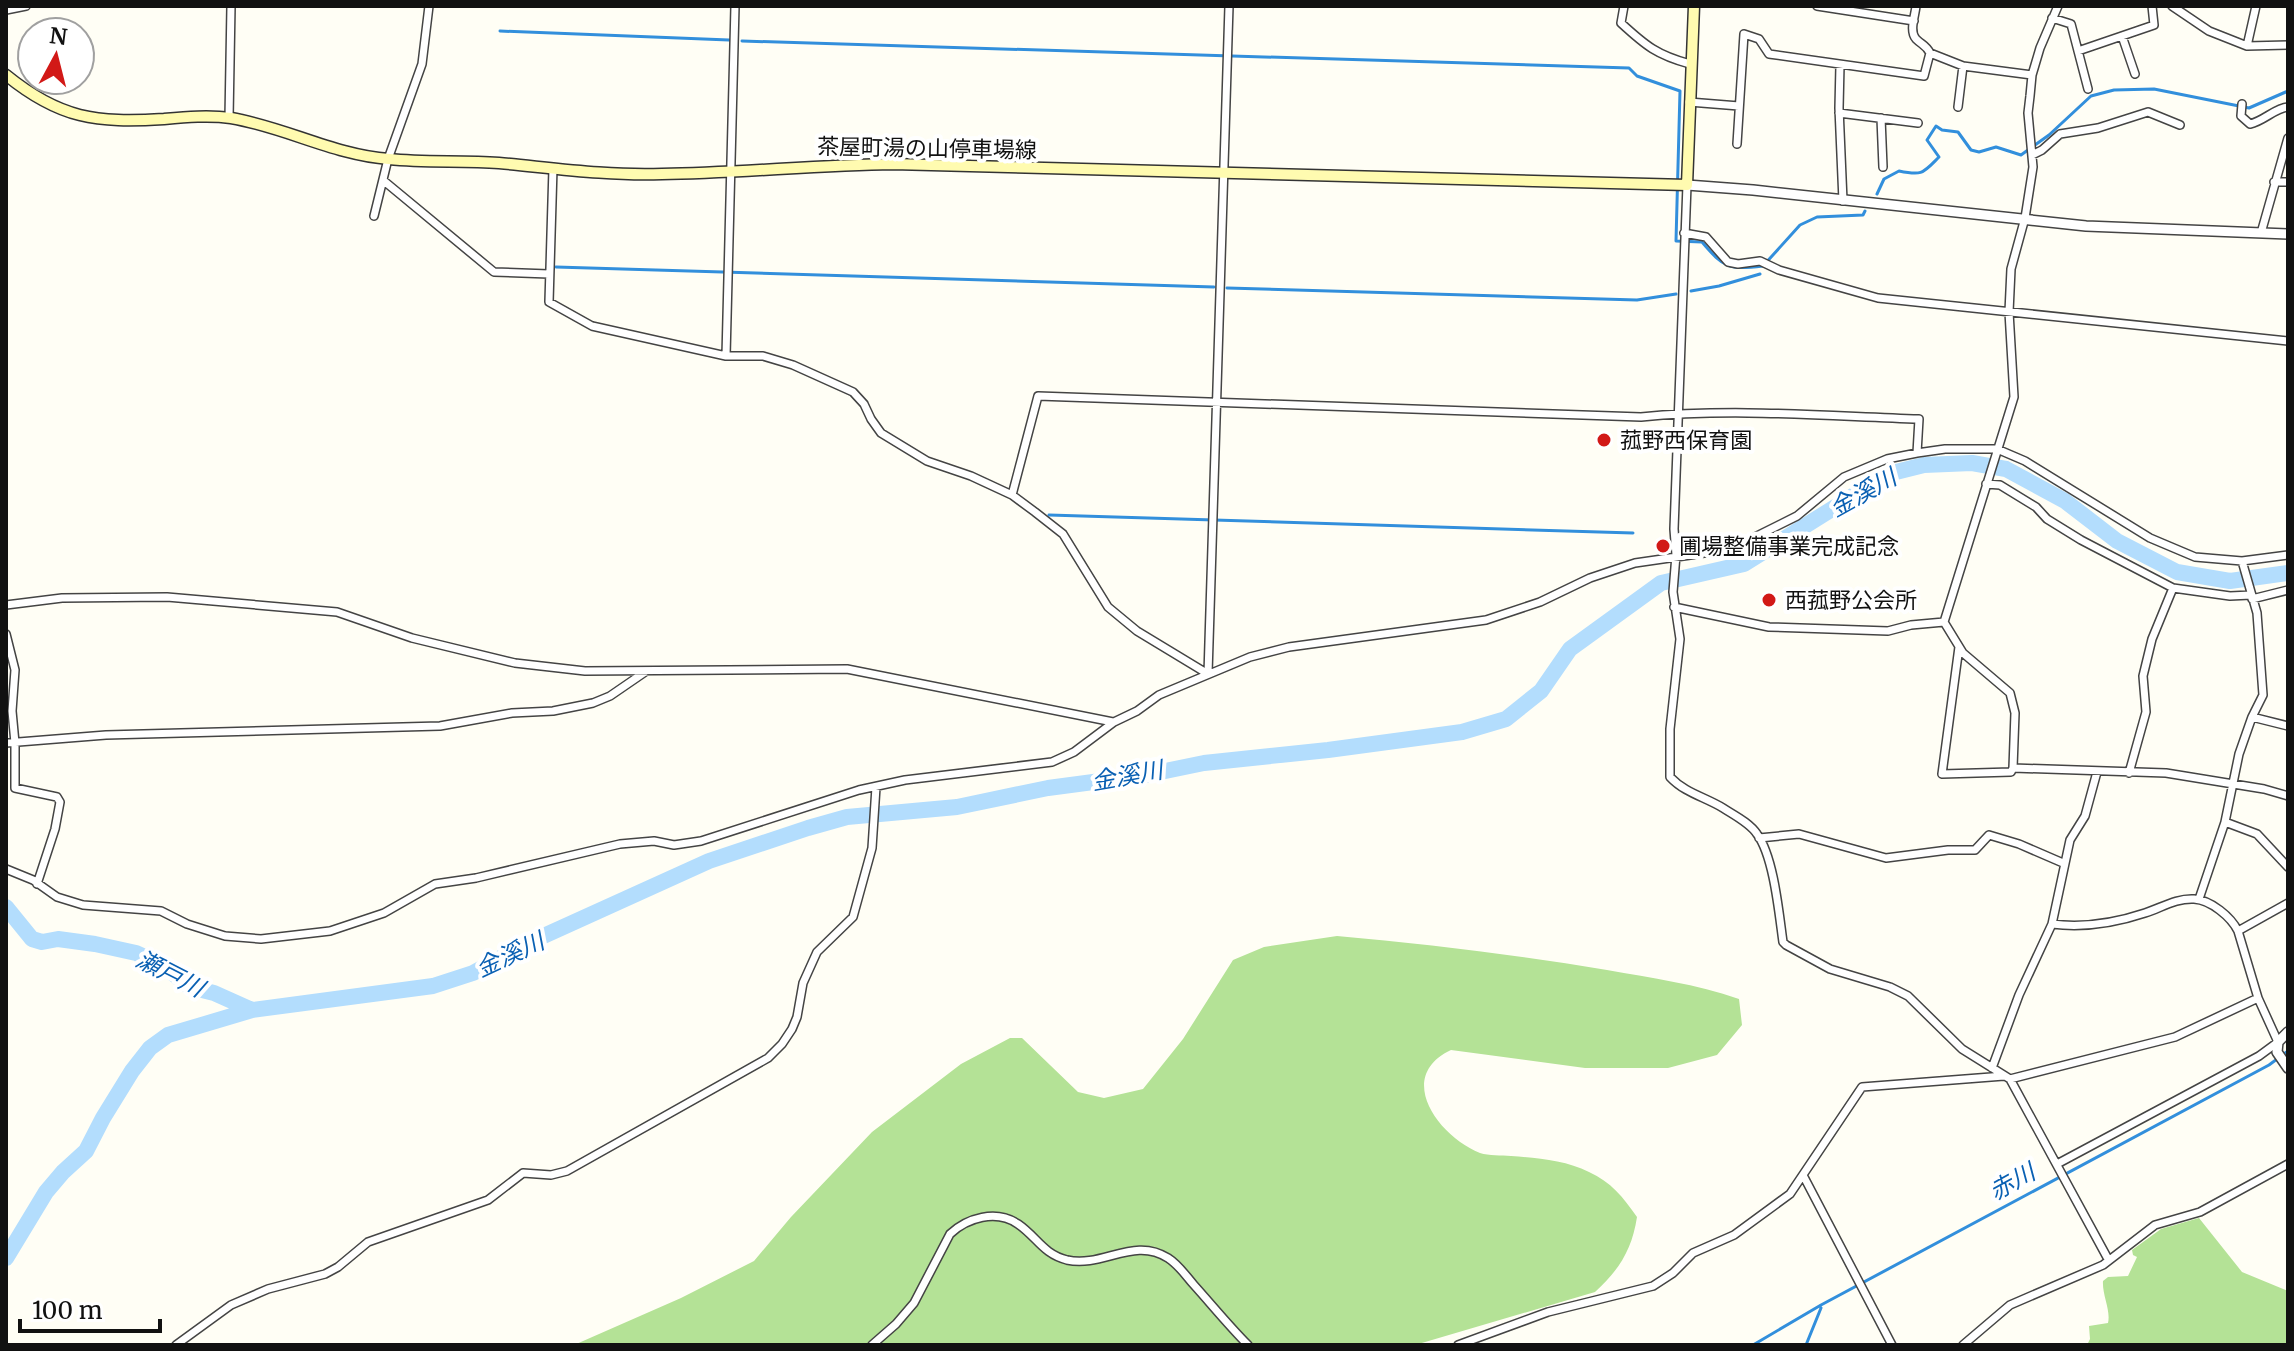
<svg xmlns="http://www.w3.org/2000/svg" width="2294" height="1351" font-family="Merriweather,'Noto Sans JP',serif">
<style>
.forest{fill:#b4e296}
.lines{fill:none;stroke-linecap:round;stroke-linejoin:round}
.stream{stroke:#328fdc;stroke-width:3}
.river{stroke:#b3ddfd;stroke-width:16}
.minor-casing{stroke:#444;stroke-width:10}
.tertiary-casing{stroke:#444;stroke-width:12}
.secondary-casing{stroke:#333;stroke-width:13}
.minor{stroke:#fff;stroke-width:7}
.tertiary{stroke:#fff;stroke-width:9}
.secondary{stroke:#fffbb0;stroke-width:10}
.poi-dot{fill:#d21917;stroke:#fff;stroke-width:3}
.labels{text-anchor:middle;stroke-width:8;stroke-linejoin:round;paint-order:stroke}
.street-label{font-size:22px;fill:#111;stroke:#fff}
.poi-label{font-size:22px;fill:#111;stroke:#fff;text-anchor:start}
.water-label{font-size:24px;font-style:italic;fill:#0a60b3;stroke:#fff}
</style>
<rect width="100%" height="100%" fill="#fffef5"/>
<path class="forest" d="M1337,936C1428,944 1517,955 1607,970C1652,978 1696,984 1739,999L1742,1025L1717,1055L1668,1068H1585L1451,1050C1394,1077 1439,1137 1480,1153C1489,1156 1501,1155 1511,1156C1537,1158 1565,1160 1589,1172C1611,1182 1623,1197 1637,1217C1632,1250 1619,1270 1595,1292L1415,1345H574L681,1298L754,1261L791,1217L872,1132L961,1064L1010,1038H1022L1078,1092L1104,1098L1143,1089L1183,1039L1233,960L1264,947Z
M2199,1218L2242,1272L2288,1291V1345H2087L2090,1339L2089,1326L2108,1323C2111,1310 2102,1295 2103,1281L2108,1277L2128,1276L2137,1257L2133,1255L2132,1250L2161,1229Z"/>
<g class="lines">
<path class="stream" d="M500,31L729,40
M742,41L1629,68L1637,76L1680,91L1676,241L1702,242C1724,268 1729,270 1763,266L1800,225L1817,217L1863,215L1865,211
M1877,194L1884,179L1899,171C1923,176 1923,173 1939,157L1927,140L1936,126L1942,130L1958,132L1971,150L1979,152L1996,147L2021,155L2049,135L2091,96L2114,90L2154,89L2249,108L2288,91
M556,267L1214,287
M1227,288L1637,300L1676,294
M1691,291L1719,286L1760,274
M1049,515L1633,533
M1753,1345L1821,1305L2269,1065L2288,1051
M1806,1345L1821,1308"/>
<path class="river" d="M6,907L32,939L42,942L58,939L95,944L136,953L164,966L190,987L214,993L252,1010
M6,1258L46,1192L63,1172L86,1151L103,1118L132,1071L150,1048L168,1035L252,1010L433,986L473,973L528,943L709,861L808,828L847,817L957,807L1048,788L1146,775L1204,763L1328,750L1462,732L1506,719L1541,691L1570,649L1661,583L1744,564L1888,474L1924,465L1972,463L2006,469L2065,501L2117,541L2177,572L2230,581L2288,573"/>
<defs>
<path id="minor" d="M1624,6L1621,23C1646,46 1657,55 1690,64
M1817,6L1914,21
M2058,6L2040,48L2032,75L2030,96L2028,113L2033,167L2025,218L2011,269L2009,312L2014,397L1944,622L1963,653L2010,693L2015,713L2013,768L2166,773L2264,789L2288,796
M2172,6L2209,31L2247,46L2288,45
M6,10L26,6
M2052,18L2071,24L2088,89
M2122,36L2135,74
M2247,46L2256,6
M2078,51L2154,25L2152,6
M1930,53L1963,66L2032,75
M1840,65L1839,108L1843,201
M1689,102L1739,106
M2242,104L2241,116L2250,124C2264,121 2275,108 2288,107
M1958,107L1963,66
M1839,113L1918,123
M229,118L231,6
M1881,118L1883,167
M1737,144L1744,34L1759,39L1769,54L1924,76L1930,53C1926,45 1922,45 1916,39C1909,31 1915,16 1916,6
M2032,155L2042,150L2060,134L2098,128L2148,112L2180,125
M553,168L549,302L592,326L726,356H763L793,365L853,392L864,404L871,419L881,433L927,461L971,476L1012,495L1035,512L1063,534L1108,607L1137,631L1208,674
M384,181L494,272L549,274
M2274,182H2288
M1687,185L1674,529L1676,555L1673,592L1680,639L1670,729V777C1685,793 1705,797 1723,808C1734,815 1750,823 1757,834C1774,857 1779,914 1783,942L1786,945L1830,969L1890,987L1908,996L1962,1049L2010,1079L2108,1259
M374,216L388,159L422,64L429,6
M1684,233L1706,237L1728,262L1738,264L1760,261L1779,270L1878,298L2288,341
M2261,233L2288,138
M726,356L735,6
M1986,484L2000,485L2036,507L2047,519L2081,540L2173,588
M1012,495L1038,396L1641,417C1733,408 1826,416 1919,419L1917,453
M2252,599L2288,590
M6,605L62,598L167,597L337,612L412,638L515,663L585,671L847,669L1113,722
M1674,607L1769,627L1888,631L1911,625L1944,622
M6,634L15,670L12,711L15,743V788L57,797L60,802L55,829L37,884
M1959,647L1942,774L2011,772L2013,768
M1208,674L1229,6
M2252,717L2288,726
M6,743L106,735L440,726L512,713L553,711L593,703L610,696L645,672
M2129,773L2146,712L2143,676L2152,639L2173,588L2230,596L2251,595
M2225,822L2257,834L2288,867
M1759,838L1799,834L1886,858L1948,850H1975L1989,835L2019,844L2063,863
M6,869L33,880L57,897L83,905L161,911L187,924L225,936L261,939L330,931L384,913L435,884L476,878L620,844L654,841L674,845L701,841L859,790L905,780L1052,762L1074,752L1114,722L1137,711L1159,695L1250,657L1289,647L1486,620L1540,602L1590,578L1635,563L1711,552L1741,544L1797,516L1844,477L1887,459L1917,453L1945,449H1997L2025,461L2150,538L2195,557L2242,561L2288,555
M2199,899L2225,822L2239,754L2252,717L2263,695L2257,613L2242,561
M2052,924C2083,928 2115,923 2145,913C2161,908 2176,898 2194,899C2211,900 2231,917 2238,931L2258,998L2278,1042L2259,1056L2057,1164
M2238,931L2288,903
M1992,1068L2019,995L2052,924L2070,840L2085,816L2097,772
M2010,1079L2175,1037L2258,998
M1804,1177L1892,1345
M176,1345L231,1305L268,1289L325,1274L338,1267L368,1242L488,1200L523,1173L551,1175L567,1171L768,1058L782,1044L792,1029L797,1017L803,983L817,952L853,917L872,848L876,787
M872,1345L896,1324L914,1303L950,1234C967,1218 996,1209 1018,1224C1037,1237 1043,1254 1067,1260C1103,1268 1134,1236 1168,1258C1179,1265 1186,1276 1194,1285C1212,1305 1229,1326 1248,1345
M1458,1345L1548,1312L1653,1286L1673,1273L1693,1253L1734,1235L1790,1194L1862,1087L2004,1076
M1963,1345L2010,1305L2103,1265L2155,1225L2200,1212L2288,1164"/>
<path id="tertiary" d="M1687,185L1753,190L2086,226L2288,234
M2288,1032L2278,1042L2277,1052L2288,1068"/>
<path id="secondary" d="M6,75C60,119 96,123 164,119C186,117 209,115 231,118C285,127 334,155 389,159C426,163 462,160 499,163C553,168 608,176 662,174C739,173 816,165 893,164L1687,185L1694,6"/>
</defs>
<use href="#minor" class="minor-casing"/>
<use href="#tertiary" class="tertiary-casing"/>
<use href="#secondary" class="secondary-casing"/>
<use href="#minor" class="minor"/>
<use href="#tertiary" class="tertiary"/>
<use href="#secondary" class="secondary"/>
</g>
<g class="poi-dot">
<circle cx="1604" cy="440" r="8"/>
<circle cx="1663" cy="546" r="8"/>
<circle cx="1769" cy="600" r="8"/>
</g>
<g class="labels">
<g class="street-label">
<text transform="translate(927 148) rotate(1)" y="8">茶屋町湯の山停車場線</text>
</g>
<g class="poi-label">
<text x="1620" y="448">菰野西保育園</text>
<text x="1679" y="554">圃場整備事業完成記念</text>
<text x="1785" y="608">西菰野公会所</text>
</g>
<g class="water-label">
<text transform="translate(1863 493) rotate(-29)" y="8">金溪川</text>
<text transform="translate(1127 776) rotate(-10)" y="8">金溪川</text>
<text transform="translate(510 955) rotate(-25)" y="8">金溪川</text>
<text transform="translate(170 974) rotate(27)" y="8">瀬戸川</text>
<text transform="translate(2012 1182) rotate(-29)" y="8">赤川</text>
</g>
</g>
<rect width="2294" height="1351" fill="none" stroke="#111111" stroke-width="16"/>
<g transform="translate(56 56) rotate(7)"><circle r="38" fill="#ffffff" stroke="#a0a0a0" stroke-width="2"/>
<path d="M0-6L14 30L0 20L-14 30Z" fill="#d21917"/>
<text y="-12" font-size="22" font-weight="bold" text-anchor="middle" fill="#111111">N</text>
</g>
<path d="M20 1319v12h140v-12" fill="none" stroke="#111111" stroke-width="4"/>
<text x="32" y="1319" font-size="24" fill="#111111" stroke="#ffffff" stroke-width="6" paint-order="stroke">100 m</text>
</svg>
